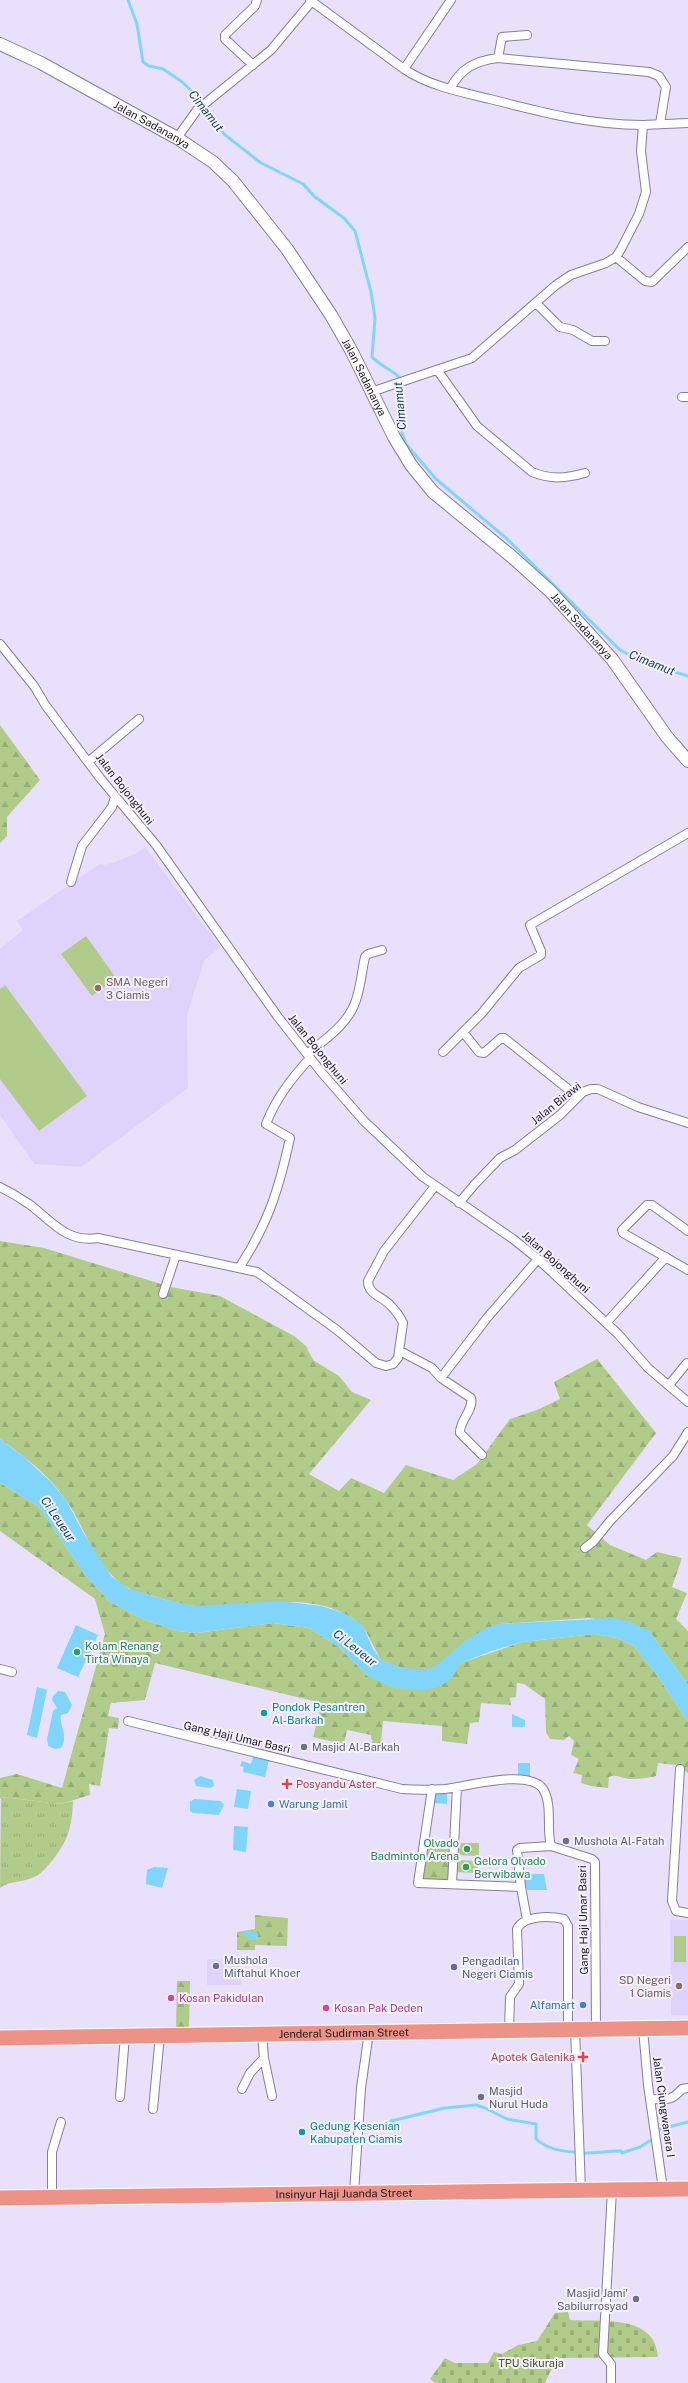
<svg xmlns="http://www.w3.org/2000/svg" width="688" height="2383" font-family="'Public Sans',sans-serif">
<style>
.built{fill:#dfd3fc}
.grass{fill:url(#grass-tufts)}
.forest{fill:url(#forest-firs)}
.cemetery{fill:url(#cemetery-stones)}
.garden{fill:#b1cb8a}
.water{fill:#81d5fa}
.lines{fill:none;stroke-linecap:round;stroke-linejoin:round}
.stream{stroke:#81d5fa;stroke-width:3}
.street-casing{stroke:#867e9c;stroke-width:10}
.secondary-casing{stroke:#867e9c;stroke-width:14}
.highway-casing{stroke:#fff;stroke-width:17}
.street{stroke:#fff;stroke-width:8}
.secondary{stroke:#fff;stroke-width:12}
.highway{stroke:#ed9286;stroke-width:15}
.education-dot{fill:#8d6e63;stroke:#f4f1ff;stroke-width:1.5}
.leisure-dot{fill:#2e9e5b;stroke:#f4f1ff;stroke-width:1.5}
.culture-dot{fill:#0f9aa8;stroke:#f4f1ff;stroke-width:1.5}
.worship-dot{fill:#6b7280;stroke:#f4f1ff;stroke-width:1.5}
.health-dot{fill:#e0444e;stroke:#f4f1ff;stroke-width:1.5}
.shop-dot{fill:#3f7fe0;stroke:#f4f1ff;stroke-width:1.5}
.service-dot{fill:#5c6f8a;stroke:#f4f1ff;stroke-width:1.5}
.hotel-dot{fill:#d1479c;stroke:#f4f1ff;stroke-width:1.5}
.labels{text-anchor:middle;stroke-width:4;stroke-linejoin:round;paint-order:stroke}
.street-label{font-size:11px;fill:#1a1622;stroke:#f4f1ff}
.education-label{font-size:11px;fill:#785e54;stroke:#f4f1ff;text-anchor:start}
.leisure-label{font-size:11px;fill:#27864d;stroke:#f4f1ff;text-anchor:start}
.culture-label{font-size:11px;fill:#0d838f;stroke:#f4f1ff;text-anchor:start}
.worship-label{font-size:11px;fill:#5b616d;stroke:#f4f1ff;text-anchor:start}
.health-label{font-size:11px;fill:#be3a42;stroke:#f4f1ff;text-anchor:start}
.shop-label{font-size:11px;fill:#366cbe;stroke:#f4f1ff;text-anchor:start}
.service-label{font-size:11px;fill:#4e5e75;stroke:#f4f1ff;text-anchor:start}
.hotel-label{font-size:11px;fill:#b23c85;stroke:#f4f1ff;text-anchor:start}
.park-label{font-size:11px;fill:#43581a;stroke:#f4f1ff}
.water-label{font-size:12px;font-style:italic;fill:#0c3e51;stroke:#f4f1ff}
</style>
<defs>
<pattern id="grass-tufts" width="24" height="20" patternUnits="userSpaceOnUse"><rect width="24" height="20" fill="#b1cb8a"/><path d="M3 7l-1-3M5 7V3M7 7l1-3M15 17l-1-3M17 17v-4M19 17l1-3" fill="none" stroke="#98ae77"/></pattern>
<pattern id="forest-firs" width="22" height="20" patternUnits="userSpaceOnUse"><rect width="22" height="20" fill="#b1cb8a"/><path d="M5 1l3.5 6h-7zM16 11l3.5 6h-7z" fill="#98ae77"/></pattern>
<pattern id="cemetery-stones" width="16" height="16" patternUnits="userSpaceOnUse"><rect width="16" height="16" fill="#b1cb8a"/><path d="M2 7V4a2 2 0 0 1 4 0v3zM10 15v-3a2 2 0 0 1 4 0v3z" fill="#98ae77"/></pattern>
</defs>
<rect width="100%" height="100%" fill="#e9e1fc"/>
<path class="built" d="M145,847L220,947L204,961L187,1015L188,1088L81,1167L34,1164L0,1115V949L23,930L17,921L101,863L103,865L112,863L135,854Z
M670,1920H688V2015H671Z
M207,1959L241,1961V1985H207Z"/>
<path class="grass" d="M1,1797L61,1804L73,1801C72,1827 68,1842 50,1863C45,1869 40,1875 32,1878C20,1883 11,1880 0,1888Z"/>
<path class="forest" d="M0,725L40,780L7,817V836L0,843Z
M0,1241L44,1248L171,1287L220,1296L294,1336L306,1346L313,1360L339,1376L352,1392L371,1400L309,1474L339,1491L351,1478L384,1493L406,1465L453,1480L477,1464L510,1419L537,1410L560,1399L554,1382L597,1359L656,1433L587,1525L610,1545L646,1560L657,1552L682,1558L672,1587L687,1593L676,1619L688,1631V1685L650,1632L590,1618L499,1624C482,1630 468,1639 454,1651C448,1656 441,1665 433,1668C417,1675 397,1666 382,1661C376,1653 367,1630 361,1625C315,1585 249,1610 195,1606C180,1604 165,1600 150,1595C143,1593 134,1592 128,1588C96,1569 86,1529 66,1500C49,1475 24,1456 0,1439Z
M0,1483L39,1507L85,1575L110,1602L140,1618L177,1631L197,1633L273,1623L309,1628L339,1647L369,1677L450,1679L461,1663L522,1642L594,1634L617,1638L634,1646L657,1675L688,1722V1773L676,1765L658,1763L656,1776C649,1778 639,1779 631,1779C623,1779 615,1773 609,1777L608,1788L591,1786L581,1783L582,1775L573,1773L579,1759L571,1755L574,1741L569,1736L564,1740L550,1739L546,1732L545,1699L524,1684L517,1683L516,1697L510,1698L511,1705L481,1703L479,1722L470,1723L467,1744L442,1741V1726L383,1721L381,1744L372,1743L371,1735L347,1730L343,1748L334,1745V1742L313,1737L322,1703L155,1663L145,1700L111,1703L108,1716L119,1718L118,1729L109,1728L100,1786L89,1784L90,1795L61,1804L2,1797L0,1799V1778L17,1774L62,1788L105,1634L95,1599L0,1531Z
M425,1847L451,1849L449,1880L422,1879Z
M255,1915L288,1918L287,1946L255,1945V1950H237V1932L255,1929Z
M177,1981H190L189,2028H176Z"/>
<path class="cemetery" d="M568,2312L570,2320C602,2322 655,2314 658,2357L560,2358L550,2372L545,2383H435L430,2379L445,2358L455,2363H488L494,2352L502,2354L518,2345L537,2341L555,2313Z"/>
<path class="garden" d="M86,936L116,978L92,996L61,954Z
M5,985L87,1096L39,1131L0,1079V989Z
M456,1843H479V1856L455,1855Z
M455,1860L478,1861V1873L454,1872Z
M674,1936H686V1962H674Z"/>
<path class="water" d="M0,1439L24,1457L51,1482L66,1500L83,1532L111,1576L129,1589L166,1600L194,1606L281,1601L321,1606L344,1613L363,1626L373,1649L382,1661L403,1668L420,1670L433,1668L465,1641L486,1628L499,1624L614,1618L633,1623L650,1632L688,1685V1722L657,1675L634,1646L617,1638L594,1634L522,1642L492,1651L461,1663L450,1680L436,1688L421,1690L393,1688L369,1677L339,1647L309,1628L273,1623L197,1633L177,1631L140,1618L110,1602L85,1575L39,1507L0,1483Z
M76,1625L98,1635L78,1677L57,1668Z
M37,1687L47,1690L37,1738L27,1735Z
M58,1691L65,1692L72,1705L68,1713L61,1715C59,1726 69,1736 61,1748L55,1749L48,1746L47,1739L53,1711L57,1708L52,1700L53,1696Z
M512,1714L525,1720V1727H512Z
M253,1757L269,1760L265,1777L243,1772L244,1767L240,1766L242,1761L251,1764Z
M518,1763H530V1776H518Z
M200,1776L213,1780L214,1786L210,1788L196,1786L194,1780Z
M237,1789L251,1791L248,1809L234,1807Z
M432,1791L447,1792V1804L432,1803Z
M194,1799L221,1801L224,1805L219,1815L193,1813L190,1811V1802Z
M234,1826L248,1827L246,1852L233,1850Z
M154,1867L168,1868L162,1888L146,1884L147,1870Z
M523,1874H544L547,1890H527Z
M246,1931L258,1933V1940H248L247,1937L243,1935L242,1933Z"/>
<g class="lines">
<path class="stream" d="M128,0L137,24L143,62L149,66L163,69L181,81L197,96L224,134L261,163L303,184L315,197L344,218L355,231L371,292L375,318L372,357C380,366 391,369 399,377L402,433L406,444L436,479L506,538L620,650L646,663L688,676
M391,2121L445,2108L476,2105L485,2108L507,2119L536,2124V2139C548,2150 563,2152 578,2152
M657,2130L688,2122
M584,2153C597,2153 608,2151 621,2151L622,2153L640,2147L653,2139"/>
<defs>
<path id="street" d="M310,0L404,69
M451,0L404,69C429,86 461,92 490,99C540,112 590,125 643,125
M498,58L649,72L659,76L666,87L660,124
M253,65L225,39V35L255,6L257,0
M450,89C461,68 475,61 498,58L502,37L527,35
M177,138L197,110L271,50L312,1
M616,257L645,281L652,282L688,247
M536,303L560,327L573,330L592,341H605
M438,371L477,426L532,472C551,480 567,478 585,473
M371,392L472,358L556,285L571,275L606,263L616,257L621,249L639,214L646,192L641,151L643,125L688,123
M682,397H688
M0,644L34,686L46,706L100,778L156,845L278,1017L322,1073L364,1121L423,1177L513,1239L538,1259L618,1334L648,1368L688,1402
M89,761L139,719
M71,882L82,846L112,807L115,797
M463,1032L479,1052L484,1053L501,1038H504L578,1097
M443,1052L482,1013L519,968L541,955V951L530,925L688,833
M307,1054C327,1038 350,1023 357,997C361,984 362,970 365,957L368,954L382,950
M0,1187C10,1192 20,1198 29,1204C52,1221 66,1243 98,1238L257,1272L337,1330L376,1363L386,1366L393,1364L398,1358L403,1323C400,1316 395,1310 390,1305C382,1296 368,1295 368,1281L384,1251L435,1186
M459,1203L475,1184L500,1158L515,1150L560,1115L583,1092L591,1089H598L638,1107L688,1123
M688,1231L652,1205H647L622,1230L623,1233L688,1270
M239,1268C268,1224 279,1189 290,1138L266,1124C276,1098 292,1078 310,1058
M163,1294L176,1255
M606,1323L666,1257
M400,1351L432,1368L441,1378L471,1398C474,1410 459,1421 460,1433L482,1455
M441,1378L487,1318L538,1259
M669,1385L687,1363
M585,1548L593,1542L610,1521L673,1456L688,1432
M0,1669L12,1672
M128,1721L402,1789C416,1790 430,1790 445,1789C465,1787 529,1768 543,1789C553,1805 546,1829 551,1846L592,1859L595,1862L596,2029
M680,1769L672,1901L676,1911L688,1913
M432,1789L418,1883L521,1887
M452,1884L457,1787
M527,1920L521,1887L517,1850L520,1848L551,1846
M575,2029L581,2190
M643,2029L648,2085L663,2189
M509,2030L510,1997L519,1984L517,1929C524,1915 550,1916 564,1919L568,1926V2030
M262,2034L264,2058L272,2096
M242,2089L250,2073L264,2058
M120,2097L125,2036
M650,2099C667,2099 670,2102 682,2089L688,2088
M153,2109L160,2035
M354,2193L361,2088L369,2032
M52,2197V2152L61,2122
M611,2383V2364L603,2354L612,2190"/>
<g id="secondary">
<path id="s1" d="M0,44L41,63L177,138L213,162L233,181L287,249L331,315L351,350L394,437L411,465L433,492L511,556L550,591L612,659L667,737L688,761"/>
</g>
<g id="highway">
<path id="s2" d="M0,2038L688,2028"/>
<path id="s3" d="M0,2198L688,2189"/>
</g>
</defs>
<use href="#street" class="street-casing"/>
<use href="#secondary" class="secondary-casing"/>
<use href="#highway" class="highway-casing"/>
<use href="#street" class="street"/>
<use href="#secondary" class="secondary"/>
<use href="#highway" class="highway"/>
</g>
<g class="education-dot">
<circle cx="98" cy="988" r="4"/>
<circle cx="679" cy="1986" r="4"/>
</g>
<g class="leisure-dot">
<circle cx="77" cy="1652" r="4"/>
<circle cx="467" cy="1849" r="4"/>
<circle cx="466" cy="1867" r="4"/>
</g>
<g class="culture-dot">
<circle cx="264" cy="1713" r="4"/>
<circle cx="302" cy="2132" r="4"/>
</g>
<g class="worship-dot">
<circle cx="304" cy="1747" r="4"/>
<circle cx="566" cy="1841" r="4"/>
<circle cx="216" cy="1966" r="4"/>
<circle cx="481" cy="2097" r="4"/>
<circle cx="636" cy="2299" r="4"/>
</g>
<g class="health-dot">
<path d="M285 1778h4v4h4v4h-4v4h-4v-4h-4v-4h4z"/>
<path d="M581 2051h4v4h4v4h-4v4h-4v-4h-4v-4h4z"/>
</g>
<g class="shop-dot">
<circle cx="271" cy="1804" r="4"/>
<circle cx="583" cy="2005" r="4"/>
</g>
<circle class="service-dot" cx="454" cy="1967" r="4"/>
<g class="hotel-dot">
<circle cx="171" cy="1998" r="4"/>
<circle cx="326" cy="2008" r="4"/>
</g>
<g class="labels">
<g class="street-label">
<text dy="4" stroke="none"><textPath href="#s1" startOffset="172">Jalan Sadananya</textPath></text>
<text dy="4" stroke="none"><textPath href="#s1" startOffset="508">Jalan Sadananya</textPath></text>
<text dy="4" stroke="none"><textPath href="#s1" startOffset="843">Jalan Sadananya</textPath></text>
<text transform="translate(125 789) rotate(52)" y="4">Jalan Bojonghuni</text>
<text transform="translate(318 1049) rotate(51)" y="4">Jalan Bojonghuni</text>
<text transform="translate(556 1103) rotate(-39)" y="4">Jalan Birawi</text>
<text transform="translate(556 1262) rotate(42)" y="4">Jalan Bojonghuni</text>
<text transform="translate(237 1737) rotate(13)" y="4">Gang Haji Umar Basri</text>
<text transform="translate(583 1920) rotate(-91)" y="4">Gang Haji Umar Basri</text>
<text dy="4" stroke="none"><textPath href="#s2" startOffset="344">Jenderal Sudirman Street</textPath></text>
<text transform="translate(664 2107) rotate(82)" y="4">Jalan Ciungwanara I</text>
<text dy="4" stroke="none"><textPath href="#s3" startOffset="344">Insinyur Haji Juanda Street</textPath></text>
</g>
<g class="education-label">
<text x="106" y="986">SMA Negeri<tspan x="106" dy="13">3 Ciamis</tspan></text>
<text x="671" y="1984" text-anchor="end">SD Negeri<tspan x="671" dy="13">1 Ciamis</tspan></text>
</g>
<g class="leisure-label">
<text x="85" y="1650">Kolam Renang<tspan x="85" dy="13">Tirta Winaya</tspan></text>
<text x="459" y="1847" text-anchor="end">Olvado<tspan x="459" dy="13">Badminton Arena</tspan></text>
<text x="474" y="1865">Gelora Olvado<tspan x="474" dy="13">Berwibawa</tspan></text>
</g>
<g class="culture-label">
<text x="272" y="1711">Pondok Pesantren<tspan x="272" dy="13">Al-Barkah</tspan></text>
<text x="310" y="2130">Gedung Kesenian<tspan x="310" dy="13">Kabupaten Ciamis</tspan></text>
</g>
<g class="worship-label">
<text x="312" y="1751">Masjid Al-Barkah</text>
<text x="574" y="1845">Mushola Al-Fatah</text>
<text x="224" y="1964">Mushola<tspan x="224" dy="13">Miftahul Khoer</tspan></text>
<text x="489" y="2095">Masjid<tspan x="489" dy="13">Nurul Huda</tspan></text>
<text x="628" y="2297" text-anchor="end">Masjid Jami'<tspan x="628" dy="13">Sabilurrosyad</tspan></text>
</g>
<g class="health-label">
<text x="296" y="1788">Posyandu Aster</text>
<text x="575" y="2061" text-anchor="end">Apotek Galenika</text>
</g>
<g class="shop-label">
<text x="279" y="1808">Warung Jamil</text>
<text x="575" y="2009" text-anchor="end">Alfamart</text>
</g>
<g class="service-label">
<text x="462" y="1965">Pengadilan<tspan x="462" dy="13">Negeri Ciamis</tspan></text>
</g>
<g class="hotel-label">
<text x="179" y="2002">Kosan Pakidulan</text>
<text x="334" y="2012">Kosan Pak Deden</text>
</g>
<g class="park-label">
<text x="531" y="2367">TPU Sikuraja</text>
</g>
<g class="water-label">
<text transform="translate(206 111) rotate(52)" y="4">Cimamut</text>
<text transform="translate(400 406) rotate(-95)" y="4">Cimamut</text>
<text transform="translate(652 663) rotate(22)" y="4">Cimamut</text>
<text transform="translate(58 1519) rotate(56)" y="4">Ci Leueur</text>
<text transform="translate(355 1648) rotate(38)" y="4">Ci Leueur</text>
</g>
</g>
</svg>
